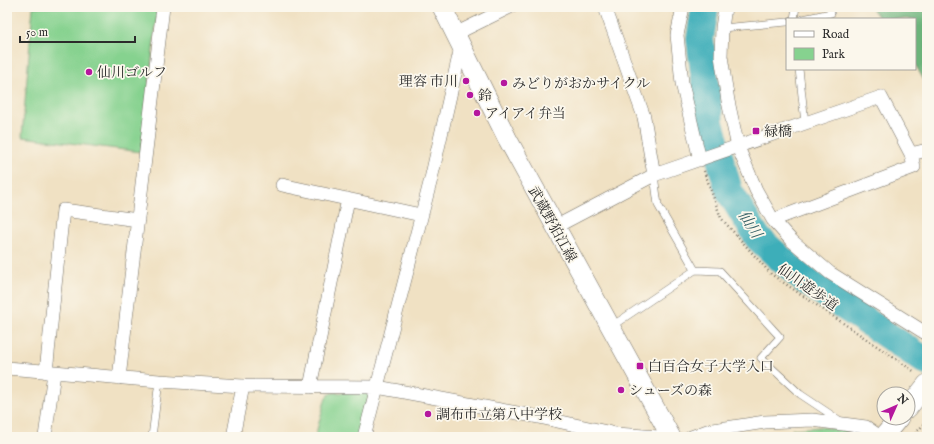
<svg xmlns="http://www.w3.org/2000/svg" width="934" height="444" font-family="'IM FELL English','Noto Serif JP',serif">
<style>
.green{fill:#86d28f;stroke:#587e5d}
.forest{fill:#6cb47a;stroke:#4c7052}
.lines{fill:none;stroke-linecap:round;stroke-linejoin:round}
.river{stroke:#3eaeb9;stroke-width:28}
.lane-casing{stroke:#706b60;stroke-width:8}
.street-casing{stroke:#706b60;stroke-width:14}
.secondary-casing{stroke:#706b60;stroke-width:20}
.path{stroke:#706b60;stroke-width:2.5;stroke-dasharray:1 3;stroke-linecap:butt}
.lane{stroke:#fff;stroke-width:7}
.street{stroke:#fff;stroke-width:13}
.secondary{stroke:#fff;stroke-width:19}
.poi-dot{fill:#b5179e;stroke:#fbf7ec;stroke-width:1.5}
.labels{text-anchor:middle;stroke-width:3.5;stroke-linejoin:round;paint-order:stroke}
.poi-label{font-size:14px;fill:#2b2b2b;stroke:#fbf7ec;text-anchor:start}
.street-label{font-size:14px;fill:#2b2b2b;stroke:#fbf7ec}
.water-label{font-size:15px;font-style:italic;fill:#335f64;stroke:#fbf7ec}
</style>
<rect width="100%" height="100%" fill="#fbf7ec"/>
<filter id="ink" filterUnits="userSpaceOnUse"><feTurbulence type="fractalNoise" baseFrequency=".025" numOctaves="2"/><feDisplacementMap in="SourceGraphic" scale="8" xChannelSelector="R" yChannelSelector="G"/><feConvolveMatrix kernelMatrix="1 2 1 2 8 2 1 2 1" color-interpolation-filters="sRGB"/></filter>
<filter id="wash" filterUnits="userSpaceOnUse"><feTurbulence type="fractalNoise" baseFrequency=".012" numOctaves="4" result="noise"/><feDisplacementMap in="SourceGraphic" scale="16" xChannelSelector="R" yChannelSelector="G"/><feGaussianBlur stdDeviation="0.9" result="paint"/><feColorMatrix in="noise" values="0 0 0 0 0 0 0 0 0 0 0 0 0 0 0 0 0 1.4 0 .05"/><feComposite in="paint" operator="in"/></filter>
<g filter="url(#wash)">
<rect width="100%" height="100%" fill="#f0e1c3"/>
<path class="green" d="M33,7H158L141,152L22,137Z
M371,391L358,437H315L326,397L331,393Z
M821,427L864,434L865,437H800L792,429Z"/>
<path class="forest" d="M871,7H927V86L915,64V19H880Z"/>
<g class="lines">
<path class="river" d="M705,7L700,39L710,123L729,191L758,238L803,279L927,362"/>
</g>
</g>
<g filter="url(#ink)">
<g class="lines">
<defs>
<path id="lane" d="M794,19L796,7
M803,19L831,13
M722,28L787,22
M799,69L805,123
M654,175L658,205L695,270
M612,326L695,270L720,271L780,337L761,358L800,394L842,422
M152,437L159,381"/>
<path id="street" d="M607,7L606,10L644,117L654,175
M683,7L677,35L682,83L700,160
M725,7L722,28L721,56L728,101L738,147L756,190L773,220L791,240L830,273L927,334
M455,34L510,7
M282,185L421,215
M773,220L914,167L911,154
M555,227L654,175L881,97L911,154L927,150
M7,368L159,381L243,386L377,387L539,417L616,434L659,437
M46,372L63,210L138,220
M119,378L163,7
M310,387L348,199
M45,437L54,373
M233,437L243,386
M364,437L431,179L461,47
M691,437L707,431L765,422L812,420L866,427L880,437"/>
<path id="secondary" d="M442,7L507,138L671,437
M908,408L927,384
M883,437L899,418"/>
</defs>
<use href="#lane" class="lane-casing"/>
<use href="#street" class="street-casing"/>
<use href="#secondary" class="secondary-casing"/>
<path class="path" d="M704,171L721,218L771,274L915,372
M913,437L927,420"/>
<use href="#lane" class="lane"/>
<use href="#street" class="street"/>
<use href="#secondary" class="secondary"/>
</g>
</g>
<g class="poi-dot">
<circle cx="89" cy="72" r="4"/>
<circle cx="466" cy="81" r="4"/>
<circle cx="504" cy="83" r="4"/>
<circle cx="470" cy="95" r="4"/>
<circle cx="477" cy="113" r="4"/>
<rect x="752" y="127" width="8" height="8" rx="2"/>
<rect x="636" y="362" width="8" height="8" rx="2"/>
<circle cx="621" cy="390" r="4"/>
<circle cx="428" cy="414" r="4"/>
</g>
<g class="labels">
<g class="poi-label">
<text x="97" y="77">仙川ゴルフ</text>
<text x="458" y="86" text-anchor="end">理容 市川</text>
<text x="512" y="88">みどりがおかサイクル</text>
<text x="478" y="100">鈴</text>
<text x="485" y="118">アイアイ弁当</text>
<text x="764" y="136">緑橋</text>
<text x="648" y="371">白百合女子大学入口</text>
<text x="629" y="395">シューズの森</text>
<text x="436" y="419">調布市立第八中学校</text>
</g>
<g class="street-label">
<text transform="translate(553 224) rotate(61)" y="5">武蔵野狛江線</text>
<text transform="translate(808 287) rotate(35)" y="5">仙川遊歩道</text>
</g>
<g class="water-label">
<text transform="translate(750 224) rotate(57)" y="5">仙川</text>
</g>
</g>
<rect width="934" height="444" fill="none" stroke="#fbf7ec" stroke-width="24"/>
<rect x="786" y="18" width="130" height="52" fill="#fbf7ec" stroke="#a8a59f"/>
<rect x="794" y="31" width="20" height="6" fill="#ffffff" stroke="#a8a59f"/>
<text x="822" y="38" font-size="12" fill="#2b2b2b">Road</text>
<rect x="794" y="48" width="20" height="12" fill="#86d28f" stroke="#a8a59f"/>
<text x="822" y="58" font-size="12" fill="#2b2b2b">Park</text>
<g transform="translate(896 406) rotate(45)"><circle r="19" fill="#fbf7ec" stroke="#a8a59f"/>
<path d="M0-3L7 15L0 10L-7 15Z" fill="#b5179e"/>
<text y="-6" font-size="11" font-weight="bold" text-anchor="middle" fill="#2b2b2b">N</text>
</g>
<path d="M20 36v6h115v-6" fill="none" stroke="#2b2b2b" stroke-width="2"/>
<text x="26" y="36" font-size="12" fill="#2b2b2b" stroke="#fbf7ec" stroke-width="3" paint-order="stroke">50 m</text>
</svg>
